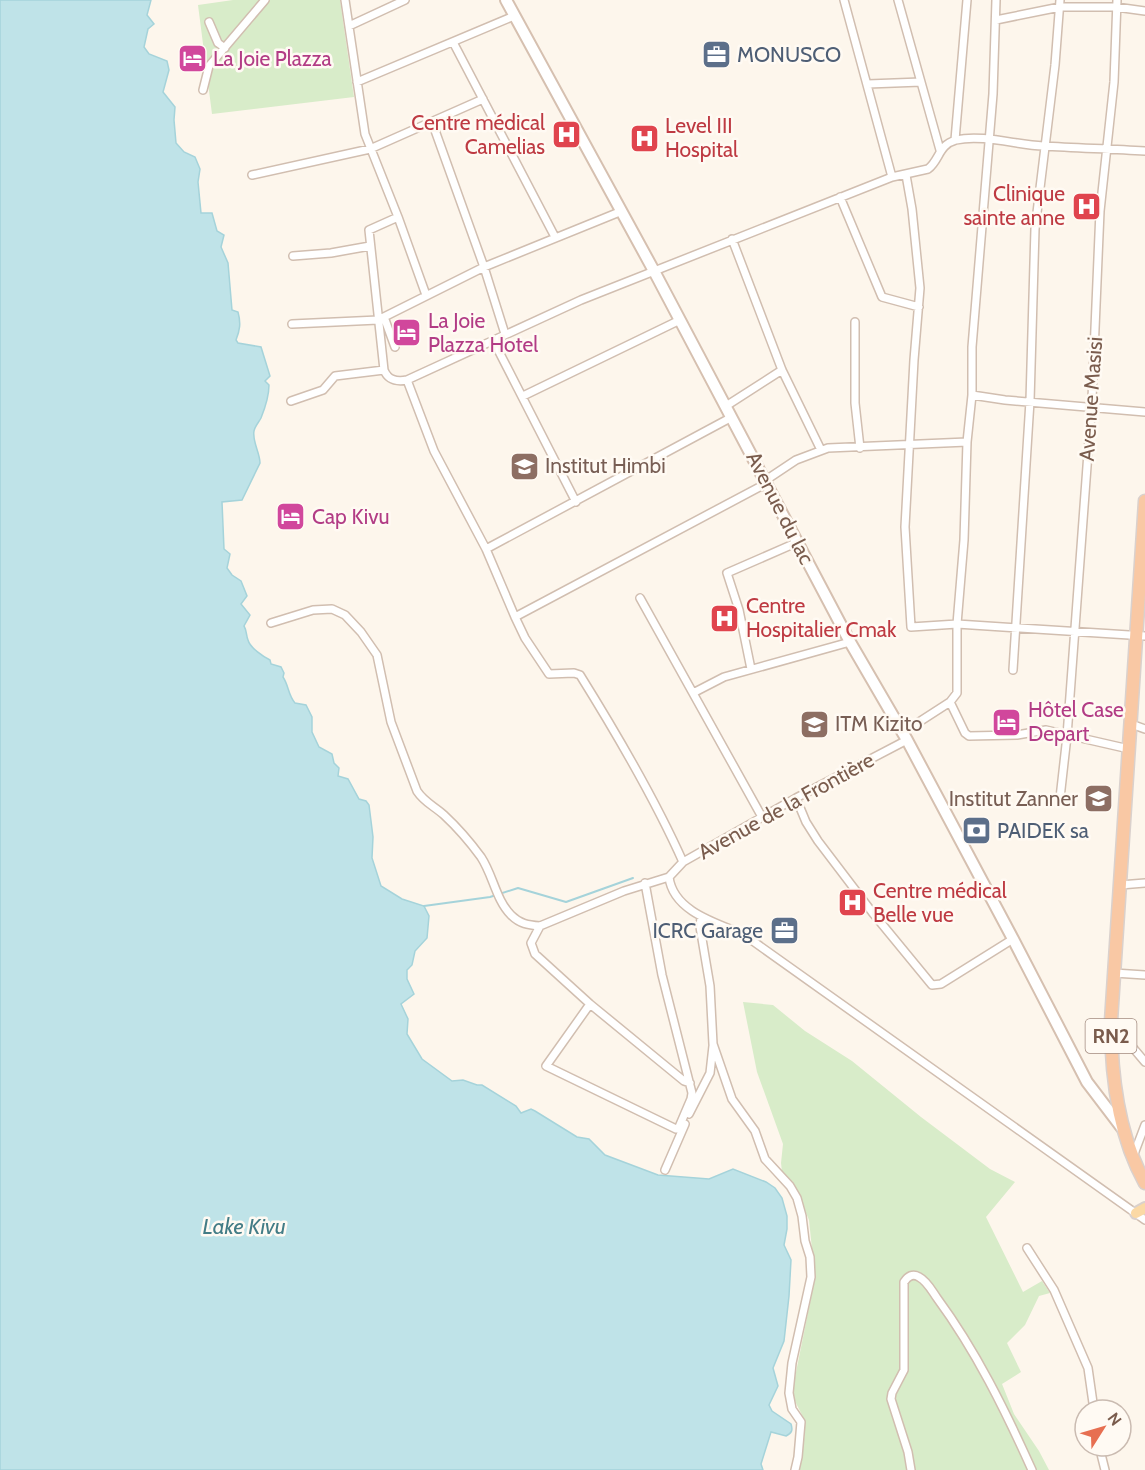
<svg xmlns="http://www.w3.org/2000/svg" width="1145" height="1470" font-family="Cabin,sans-serif">
<style>
.green{fill:#d8ecc9}
.water{fill:#bfe3e8;stroke:#a5d3da;stroke-width:1.5}
.lines{fill:none;stroke-linecap:round;stroke-linejoin:round}
.stream{stroke:#a5d3da;stroke-width:2}
.minor-casing{stroke:#d1beb0;stroke-width:10}
.secondary-casing{stroke:#d6c0b0;stroke-width:14}
.primary-casing{stroke:#dad1cd;stroke-width:14}
.trunk-casing{stroke:#dad1cd;stroke-width:15}
.minor{stroke:#fff;stroke-width:7}
.secondary{stroke:#fff;stroke-width:10}
.primary{stroke:#fbd9a5;stroke-width:10}
.trunk{stroke:#f9c8a4;stroke-width:12}
.labels{text-anchor:middle;stroke-width:5;stroke-linejoin:round;paint-order:stroke}
.shield{fill:#fffaf3;stroke:#a28b7f;stroke-width:1.5}
.shield-label{font-size:20px;font-weight:bold;fill:#7a5c4d}
.service-label{font-size:21px;fill:#4e5e75;stroke:#fffaf3;text-anchor:start}
.hotel-label{font-size:21px;fill:#b23c85;stroke:#fffaf3;text-anchor:start}
.health-label{font-size:21px;fill:#be3a42;stroke:#fffaf3;text-anchor:start}
.street-label{font-size:21px;fill:#7a5c4d;stroke:#fffaf3}
.education-label{font-size:21px;fill:#785e54;stroke:#fffaf3;text-anchor:start}
.water-label{font-size:22px;font-style:italic;fill:#437c86;stroke:#fffaf3}
</style>
<rect width="100%" height="100%" fill="#fdf6ec"/>
<path class="green" d="M233,0H340L354,97L212,114L198,5Z
M743,1002L773,1005L805,1031L852,1061L921,1117L990,1169L1015,1182L986,1217L1023,1292L1042,1281L1050,1293L1039,1296L1025,1325L1007,1343L1021,1372L1002,1384L1014,1414L1039,1451L1049,1470H799C802,1456 808,1428 802,1415C798,1406 795,1403 792,1392L815,1278L809,1220L793,1182L782,1172L781,1163L783,1144L757,1072Z"/>
<path class="water" d="M0,0H151L147,15L154,24L148,29L144,47L149,54L167,61L169,70L163,92L175,107L174,120L176,143L184,152L195,157L200,169L198,182L201,213H212L217,231L224,235L221,247L228,263L232,310L238,312C241,323 240,330 236,340L238,343L261,347L270,376L265,381L269,385C269,395 265,408 261,418C259,422 255,426 254,431C252,441 260,453 260,463L242,500L222,502L224,549L230,554L227,568L232,575L241,581L247,596L241,604L250,615L244,626C247,631 246,635 248,640C250,648 264,657 270,660L271,664L281,667L284,673L283,677C289,686 288,695 295,703L306,705L312,717V732L319,747L332,754L334,763L339,768L338,776L348,779L359,799L366,801L369,805L373,837L372,858L381,886L402,899L424,906L429,916L427,938L415,951L412,965L407,970V979L414,994L401,1004L408,1019L407,1034L422,1059L452,1081L463,1080L477,1085H482L516,1106L521,1113L531,1109L535,1111L577,1137L589,1139L605,1155L658,1175L709,1179L733,1169L766,1182L775,1188L782,1198L787,1216V1229L784,1245L791,1260L789,1296L784,1341L773,1368L778,1386L769,1405L772,1411L791,1424C793,1430 792,1433 786,1436L771,1432L761,1464L763,1470H0Z"/>
<g class="lines">
<path class="stream" d="M424,906L490,897L518,888L566,902L633,878"/>
<defs>
<path id="minor" d="M345,0L365,134L398,217L426,295
M844,0L892,177
M898,0L940,150
M996,20L1060,7H1116L1145,11
M209,22L218,43L225,48
M349,26L405,0
M453,42L555,237
M357,82L514,16
M868,84L921,82
M203,90L209,66L265,0
M432,122L484,267L505,334
M955,140L967,0
M252,175L370,149L483,99
M906,175L912,209L920,288L914,360L905,527L911,627L957,624L1145,636
M840,197L882,297L919,307
M398,217L369,230L384,370C388,380 396,382 407,380L581,300L892,177L928,169C940,160 938,145 956,140C982,134 1017,145 1043,146C1077,148 1111,149 1145,151
M732,239L782,370L821,450
M293,256L331,253L370,246
M384,317L395,347
M855,322V403L860,448
M292,324L378,320L484,267L622,211
M493,340L576,502
M407,380L434,451L486,549L515,617L525,638L549,674L574,673L580,675C618,736 654,797 683,862
M972,395L1005,400L1145,412
M523,396L680,320
M291,401L323,390L335,376L384,370
M726,406L782,370
M766,480L796,460L828,448L967,442
M486,549L732,417
M640,598L762,817
M515,617L767,483
M271,623L313,610L332,609L345,615L361,632L377,655L391,722L417,791C424,802 434,806 444,815C458,828 470,842 481,857C493,875 496,900 511,915C520,924 528,925 540,926L624,891L669,877
M751,669L739,610L727,573L798,542
M1013,670L1030,401L1035,229L1055,65L1060,0
M693,693L724,677L850,642
M950,702L965,733L969,736L1017,735L1046,730L1129,749
M1131,724L1145,729
M902,733L950,702L957,693V624L964,540L967,442L972,395V347L993,94L996,0
M796,798L806,822L818,841L872,912L932,985L941,984L1013,939
M1060,798L1067,736L1092,399L1100,211L1114,82L1117,0
M669,877C673,911 716,923 743,934L1145,1220
M669,877L683,862L796,798L907,740
M1120,885L1145,883
M701,917L700,927L710,986L713,1044L732,1099L755,1131L765,1159L790,1186L797,1198L802,1216L805,1241L810,1257L811,1277L792,1363L789,1393L792,1409L801,1422L798,1457L795,1470
M540,926L531,943L535,954L590,1004L684,1081L690,1083
M1114,973L1145,975
M590,1004L546,1066L676,1129L679,1127L691,1099L692,1093L662,975L645,883
M1112,1023L1145,1062
M689,1114L710,1073L713,1046
M1134,1154L1145,1125
M665,1170L685,1124
M1027,1248L1054,1290L1088,1368L1094,1410
M1099,1446L1105,1470
M911,1470L908,1452L891,1399L892,1393L904,1370V1282C908,1276 913,1273 919,1277C927,1281 932,1291 937,1298C976,1351 1005,1410 1032,1470"/>
<path id="secondary" d="M506,0L654,271L850,642L907,740L1013,939L1087,1082L1122,1128"/>
<path id="primary" d="M1136,1213L1145,1208"/>
<path id="trunk" d="M1145,501L1111,1021C1111,1075 1118,1135 1145,1183"/>
</defs>
<use href="#minor" class="minor-casing"/>
<use href="#secondary" class="secondary-casing"/>
<use href="#primary" class="primary-casing"/>
<use href="#trunk" class="trunk-casing"/>
<use href="#minor" class="minor"/>
<use href="#secondary" class="secondary"/>
<use href="#primary" class="primary"/>
<use href="#trunk" class="trunk"/>
</g>
<defs>
<symbol id="office-square" viewBox="-11 -11 22 22"><rect x="-9" y="-9" width="18" height="18" rx="4" fill="#5c6f8a" stroke="#fffaf3"/><path d="M-6-3h4V-5.5h4V-3h4V5H-6ZM-1-4.5V-3h2v-1.5ZM-6 0V1H6V0Z" fill="#fff"/></symbol>
<symbol id="hotel-square" viewBox="-11 -11 22 22"><rect x="-9" y="-9" width="18" height="18" rx="4" fill="#d1479c" stroke="#fffaf3"/><path d="M-6-4.5h1.5V1H6V5H4.5V3h-9V5H-6ZM-4 0a1.8 1.8 0 1 1 3.6 0ZM.5 0V-2.5h3Q6-2.5 6 0Z" fill="#fff"/></symbol>
<symbol id="hospital-square" viewBox="-11 -11 22 22"><rect x="-9" y="-9" width="18" height="18" rx="4" fill="#e0444e" stroke="#fffaf3"/><path d="M-5-5h3v3.5h4V-5h3V5h-3V1.5h-4V5h-3Z" fill="#fff"/></symbol>
<symbol id="school-square" viewBox="-11 -11 22 22"><rect x="-9" y="-9" width="18" height="18" rx="4" fill="#8d6e63" stroke="#fffaf3"/><path d="M0-5L7-2L0 1L-7-2ZM-4 1L0 2.5L4 1V4Q0 6-4 4Z" fill="#fff"/></symbol>
<symbol id="university-square" viewBox="-11 -11 22 22"><rect x="-9" y="-9" width="18" height="18" rx="4" fill="#8d6e63" stroke="#fffaf3"/><path d="M0-5L7-2L0 1L-7-2ZM-4 1L0 2.5L4 1V4Q0 6-4 4Z" fill="#fff"/></symbol>
<symbol id="bank-square" viewBox="-11 -11 22 22"><rect x="-9" y="-9" width="18" height="18" rx="4" fill="#5c6f8a" stroke="#fffaf3"/><path d="M-6-4H6V4H-6ZM0-2.3a2.3 2.3 0 1 0 0 4.6a2.3 2.3 0 1 0 0-4.6Z" fill="#fff"/></symbol>
</defs>
<g fill-rule="evenodd">
<use href="#office-square" x="700" y="38" width="33" height="33"/>
<use href="#hotel-square" x="176" y="42" width="33" height="33"/>
<use href="#hospital-square" x="550" y="118" width="33" height="33"/>
<use href="#hospital-square" x="628" y="122" width="33" height="33"/>
<use href="#hospital-square" x="1070" y="190" width="33" height="33"/>
<use href="#hotel-square" x="390" y="316" width="33" height="33"/>
<use href="#school-square" x="508" y="450" width="33" height="33"/>
<use href="#hotel-square" x="274" y="500" width="33" height="33"/>
<use href="#hospital-square" x="708" y="602" width="33" height="33"/>
<use href="#hotel-square" x="990" y="706" width="33" height="33"/>
<use href="#university-square" x="798" y="708" width="33" height="33"/>
<use href="#school-square" x="1082" y="782" width="33" height="33"/>
<use href="#bank-square" x="960" y="814" width="33" height="33"/>
<use href="#hospital-square" x="836" y="886" width="33" height="33"/>
<use href="#office-square" x="768" y="914" width="33" height="33"/>
</g>
<g class="labels">
<rect class="shield" x="1085.5" y="1019" width="51" height="34" rx="4.5"/>
<g class="shield-label">
<text x="1111" y="1043">RN2</text>
</g>
<g class="service-label">
<text x="737" y="62">MONUSCO</text>
<text x="997" y="838">PAIDEK sa</text>
<text x="763" y="938" text-anchor="end">ICRC Garage</text>
</g>
<g class="hotel-label">
<text x="213" y="66">La Joie Plazza</text>
<text x="428" y="328">La Joie<tspan x="428" dy="24">Plazza Hotel</tspan></text>
<text x="312" y="524">Cap Kivu</text>
<text x="1028" y="717">Hôtel Case<tspan x="1028" dy="24">Depart</tspan></text>
</g>
<g class="health-label">
<text x="545" y="130" text-anchor="end">Centre médical<tspan x="545" dy="24">Camelias</tspan></text>
<text x="665" y="133">Level III<tspan x="665" dy="24">Hospital</tspan></text>
<text x="1065" y="201" text-anchor="end">Clinique<tspan x="1065" dy="24">sainte anne</tspan></text>
<text x="746" y="613">Centre<tspan x="746" dy="24">Hospitalier Cmak</tspan></text>
<text x="873" y="898">Centre médical<tspan x="873" dy="24">Belle vue</tspan></text>
</g>
<g class="street-label">
<text transform="translate(1091 399) rotate(-86)" y="7">Avenue Masisi</text>
<text transform="translate(780 508) rotate(63)" y="7">Avenue du lac</text>
<text transform="translate(786 806) rotate(-29)" y="7">Avenue de la Frontière</text>
</g>
<g class="education-label">
<text x="545" y="473">Institut Himbi</text>
<text x="835" y="731">ITM Kizito</text>
<text x="1078" y="806" text-anchor="end">Institut Zanner</text>
</g>
<g class="water-label">
<text x="244" y="1234">Lake Kivu</text>
</g>
</g>
<g transform="translate(1103 1428) rotate(53)"><circle r="28" fill="#fffaf3" stroke="#cabbb1" stroke-width="1.5"/>
<path d="M0-4.5L10 22L0 15L-10 22Z" fill="#e76f51"/>
<text y="-9" font-size="16" font-weight="bold" text-anchor="middle" fill="#7a5c4d">N</text>
</g>
</svg>
